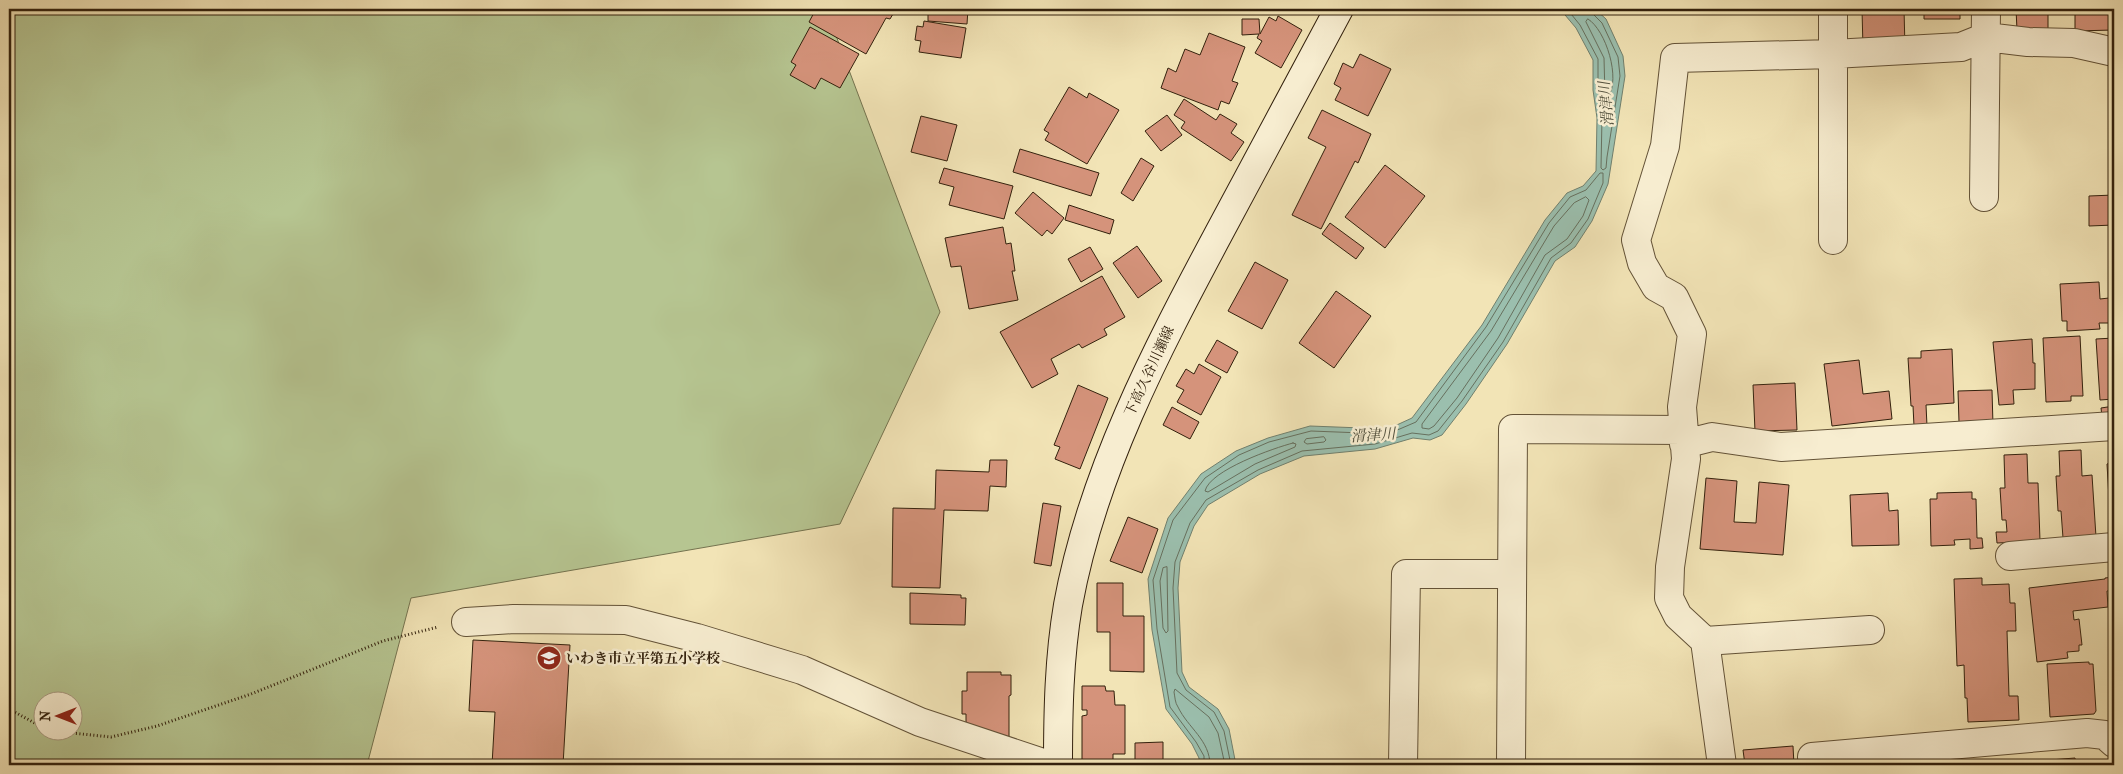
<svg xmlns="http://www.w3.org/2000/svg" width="2123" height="774" font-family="'IM FELL French Canon','Noto Serif JP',serif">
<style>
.green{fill:#b6c591;stroke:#74734f;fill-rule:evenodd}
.water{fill:#9bbfae;stroke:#71806e}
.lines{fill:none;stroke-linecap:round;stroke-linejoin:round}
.shore{stroke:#67705e;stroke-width:1}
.building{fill:#d5937b;stroke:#33210d}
.street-casing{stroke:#635237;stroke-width:30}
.secondary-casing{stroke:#33210d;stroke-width:30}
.path{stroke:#33210d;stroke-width:3;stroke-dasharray:1 2.5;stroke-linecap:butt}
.street{stroke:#f7edd0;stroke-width:28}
.secondary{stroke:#f7edd0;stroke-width:28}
.labels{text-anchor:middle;stroke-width:5;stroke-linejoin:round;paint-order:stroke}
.street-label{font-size:14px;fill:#33210d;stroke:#f7edd0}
.poi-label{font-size:14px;font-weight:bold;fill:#33210d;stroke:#f7edd0;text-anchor:start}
.water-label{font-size:15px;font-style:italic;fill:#52503d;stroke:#f7edd0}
</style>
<rect width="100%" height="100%" fill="#f2e4b6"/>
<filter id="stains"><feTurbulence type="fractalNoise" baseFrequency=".004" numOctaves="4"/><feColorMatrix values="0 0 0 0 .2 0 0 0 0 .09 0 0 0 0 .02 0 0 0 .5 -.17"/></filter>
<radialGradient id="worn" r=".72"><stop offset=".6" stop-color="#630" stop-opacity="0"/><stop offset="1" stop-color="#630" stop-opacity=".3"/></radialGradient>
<path class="green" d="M9,9H826L940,312L840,524L411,598L367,765H9ZM42,702H72V732H42Z"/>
<path class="water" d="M1560,9H1595L1606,19L1623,56L1625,76L1608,184L1592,221L1575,247L1555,261L1507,344L1466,404L1442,435L1430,440L1413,438L1375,449L1304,456L1260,474L1208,505L1194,526L1180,562L1178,588L1182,672L1189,687L1218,709L1229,729L1236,765H1199V758L1192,744L1166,709L1152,630L1148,579L1168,518L1201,474L1236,451L1268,438L1310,426L1388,429L1412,418L1482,325L1545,220L1567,193L1583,186L1596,171L1597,118L1593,90V60L1576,28Z"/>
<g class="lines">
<path class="shore" d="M1567,9L1580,25L1598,59V90L1602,117L1601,168L1603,170L1606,168L1607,157L1620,76L1618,57L1602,23L1593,14L1592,9
M1588,19C1606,30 1621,79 1608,97L1605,96L1604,58L1586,22Z
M1586,197L1589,200L1583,216L1567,239L1545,255L1498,338L1457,398L1434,426L1429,429L1422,428V424L1491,331L1554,226L1574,203Z
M1324,437L1326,440L1324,442L1307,444L1304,442L1306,439Z
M1293,443L1296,444L1295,447L1255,464L1208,492L1205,491C1210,470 1274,448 1293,443Z
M1167,567L1168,631L1166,633L1163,628L1160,581L1163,568Z
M1204,765V756L1196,742L1170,707L1157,629L1153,580L1173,520L1205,478L1239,455L1269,442L1311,431L1388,434L1416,422L1486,327L1549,223L1570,197L1586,190L1600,173H1603V183L1588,219L1571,243L1551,258L1503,342L1462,401L1438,431L1429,435L1412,433L1375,444L1302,451L1258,470L1206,500L1190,523L1175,562L1173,588L1177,673L1186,690L1214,712L1224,731L1231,765
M1210,765C1210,740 1188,728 1178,707C1175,703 1175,697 1174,692L1175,689L1209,717L1218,733L1225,765"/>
</g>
<path class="building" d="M816,9H896L890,19L886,18L866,54L809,22Z
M924,9H968L967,24L928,21V12H924Z
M1862,9H1904L1905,48L1863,49Z
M1924,9H1960V19H1924Z
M2016,9H2048V29L2017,30Z
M2075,9H2113V30L2075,31Z
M1278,16L1302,30L1281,68L1255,53L1262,41L1257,38L1259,34L1242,35V19H1259L1260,34L1269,17L1276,21Z
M924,21L966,28L961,58L919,52L921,41L915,40L917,26L923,27Z
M810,27L859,54L840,88L821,78L815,89L790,75L796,65L791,62Z
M1209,33L1245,47L1232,81L1238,83L1229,104L1221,101L1218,110L1161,88L1168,68L1176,72L1185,49L1200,55Z
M1360,54L1391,69L1368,116L1335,100L1341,88L1334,84L1343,63L1353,68Z
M1069,87L1087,98L1089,93L1119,110L1087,164L1045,140L1049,133L1044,130Z
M1184,99L1216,120L1220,114L1237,124L1231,133L1244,142L1231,161L1181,128L1185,122L1174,115Z
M1322,110L1371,134L1358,163L1355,161L1321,229L1292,215L1326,147L1308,138Z
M1167,115L1182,135L1161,151L1145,131Z
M921,116L957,125L947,161L911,152Z
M1020,149L1099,173L1091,196L1013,172Z
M1141,158L1154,166L1133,201L1121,193Z
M1385,165L1425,196L1385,248L1345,217Z
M944,168L1013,186L1004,219L949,205L954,187L939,183Z
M1033,192L1064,218L1052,234L1047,230L1042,236L1015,213Z
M2114,195V225L2089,226V196Z
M1069,205L1114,220L1110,234L1065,220Z
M1330,223L1364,248L1356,259L1322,234Z
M1003,227L1006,244L1011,243L1015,271H1012L1018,300L969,309L961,266L951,267L945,238Z
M1137,246L1162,281L1138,298L1113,263Z
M1090,247L1103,269L1081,282L1068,259Z
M1255,262L1288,280L1262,329L1228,311Z
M1102,276L1125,317L1104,329L1107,335L1082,348L1079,344L1051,359L1058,374L1032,388L1000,332Z
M2099,282L2100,299L2109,298L2110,323H2099L2100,329L2067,331V321H2062L2060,284Z
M1336,291L1371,316L1334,368L1299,343Z
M2080,336L2083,396H2071V401L2046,402L2043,338Z
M2114,338V399L2100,400L2096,339Z
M2032,339L2033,363H2035V389L2013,390L2014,404L1999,405L1993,342Z
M1217,340L1238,352L1227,373L1205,361Z
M1952,349L1954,403L1926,405L1927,426H1914L1913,406H1911L1908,358H1921V351Z
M1859,360L1863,394L1889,391L1892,419L1832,426L1824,364Z
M1199,364L1221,377L1201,415L1177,402L1184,390L1176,386L1186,369L1194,374Z
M1795,383L1797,430L1755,431L1753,385Z
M1078,385L1108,398L1080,469L1055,459L1060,447L1054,445Z
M1992,390L1993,425L1970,426V421L1959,422L1958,391Z
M2114,406V424L2103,425L2101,408Z
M1172,407L1199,422L1190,439L1163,425Z
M2114,445V534L2113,515H2110L2107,464L2110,463L2109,446Z
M2081,450L2082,476L2092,475L2096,537L2063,538L2061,511H2058L2056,476H2060L2059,451Z
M2027,454L2028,483H2038L2040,541L1997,543L1996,532H2007L2006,520H2002L2000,488H2005L2004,455Z
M990,460H1007L1006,487L990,486L988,511L944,510L940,588L892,587L893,508L935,509L936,470L989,472Z
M1706,478L1737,481L1734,522L1756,523L1759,482L1789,485L1783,555L1700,549Z
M1972,492V499H1976L1977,538H1982L1983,548L1970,549V539L1954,540L1955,545L1931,546L1930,499H1937V493Z
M1888,493L1889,511L1898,510L1899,545L1852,546L1850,495Z
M1043,503L1061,506L1051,566L1034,563Z
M1128,517L1158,529L1142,573L1110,561Z
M2114,577V590L2107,591L2108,607L2073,611L2074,620L2079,619L2082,645H2079V651L2067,652L2068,658L2037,662L2029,588L2105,579V578Z
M1982,578V585L2009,584L2010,603H2015L2016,631H2007L2009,696H2018L2019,720L1968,722L1967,698H1965L1964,665L1957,666L1954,579Z
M1097,583H1123V616H1144V672L1110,671V632H1097Z
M910,593L961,595V598H966L965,625L910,624Z
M473,640L570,645L563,765H492L495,712L469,711Z
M2089,662V664H2093L2096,711L2094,714L2050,717L2047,664Z
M2114,664V691L2109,665Z
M967,672H1001V675H1011V695L1009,696V737H969L966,728V714H962V691H967Z
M1082,686H1105L1106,691H1114L1115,705H1125V754H1113V765H1082V716L1087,715V710H1082Z
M1163,742V765H1135V743Z
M1793,746L1794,765H1745L1743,750Z
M2075,758L2076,765H2025V762Z"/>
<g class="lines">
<defs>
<path id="street" d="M1833,9V54L1961,47L1986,37L2028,42L2074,43L2114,52
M1984,197L1986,9
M1684,444L1712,437L1781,447L2114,426
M2010,556L2114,547
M466,622L514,619L626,620L697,638L802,670L920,722L1049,765
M1705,641L1870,630
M1812,757L2087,733L2105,735L2114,743
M1403,765L1406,574H1512
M1511,765L1513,429L1683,430
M1722,765L1705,641L1678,616L1669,598L1670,567L1686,459L1682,407L1692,334L1674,297L1656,287L1642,263L1636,240L1665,146L1675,58L1833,54V240"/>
<path id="secondary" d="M1058,765C1058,712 1059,658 1068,605C1092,473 1156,351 1219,233C1259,158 1299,84 1339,9"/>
</defs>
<use href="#street" class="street-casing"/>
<use href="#secondary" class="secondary-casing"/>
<path class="path" d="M9,709L42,727
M62,732L111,737L157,726L251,694L383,641L438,627"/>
<use href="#street" class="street"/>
<use href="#secondary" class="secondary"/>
</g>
<defs>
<symbol id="school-disc" viewBox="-11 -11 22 22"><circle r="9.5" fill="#8f2418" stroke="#f7edd0"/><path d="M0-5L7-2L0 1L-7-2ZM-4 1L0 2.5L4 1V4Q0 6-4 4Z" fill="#fff"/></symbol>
</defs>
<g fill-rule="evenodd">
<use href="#school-disc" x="535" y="644" width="28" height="28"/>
</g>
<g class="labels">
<g class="street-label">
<text transform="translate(1149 371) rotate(-65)" y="5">下高久谷川瀬線</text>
</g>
<g class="poi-label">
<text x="566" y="663">いわき市立平第五小学校</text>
</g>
<g class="water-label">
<text transform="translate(1606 104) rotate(-95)" y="5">滑津川</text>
<text transform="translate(1373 435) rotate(-4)" y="5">滑津川</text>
</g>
</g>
<rect width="2123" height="774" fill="none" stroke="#f2e4b6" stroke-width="30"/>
<rect x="10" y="10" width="2103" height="754" fill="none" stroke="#33210d" stroke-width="2.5"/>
<rect x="15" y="15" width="2093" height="744" fill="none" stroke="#33210d"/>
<g transform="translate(58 716) rotate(270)"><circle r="24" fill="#f7edd0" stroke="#a99b82"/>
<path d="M0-4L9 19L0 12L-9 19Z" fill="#8f2418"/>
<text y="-8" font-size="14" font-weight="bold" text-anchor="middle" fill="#33210d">N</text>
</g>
<rect width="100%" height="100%" filter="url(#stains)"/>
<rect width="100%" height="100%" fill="url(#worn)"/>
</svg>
